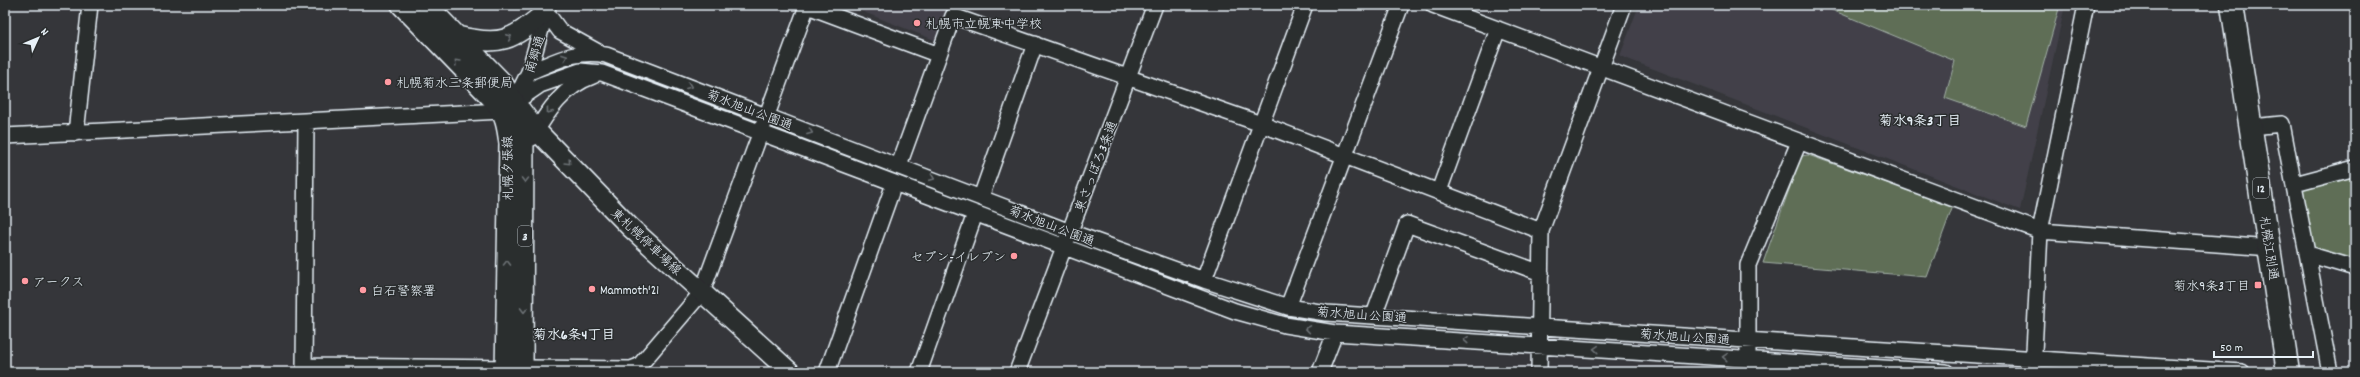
<svg xmlns="http://www.w3.org/2000/svg" width="2360" height="377" font-family="Dekko,'Klee One',sans-serif">
<style>
.built{fill:#424149}
.green{fill:#5e6e56;stroke:#a3b0a7}
.lines{fill:none;stroke-linecap:round;stroke-linejoin:round}
.minor-casing{stroke:#e8f1f8;stroke-width:18}
.major-casing{stroke:#e8f1f8;stroke-width:22}
.highway-casing{stroke:#e8f1f8;stroke-width:25}
.minor{stroke:#2a2d2e;stroke-width:15}
.major{stroke:#2a2d2e;stroke-width:19}
.highway{stroke:#2a2d2e;stroke-width:22}
.oneway{stroke:#6c7275}
.poi-dot{fill:#ff9aa2;stroke:#2a2d2e;stroke-width:1.5}
.labels{text-anchor:middle;stroke-width:3;stroke-linejoin:round;paint-order:stroke}
.shield{fill:#2a2d2e;stroke:#afb6bb;stroke-width:1}
.shield-label{font-size:12px;font-weight:bold;fill:#e8f1f8}
.poi-label{font-size:13px;fill:#e8f1f8;stroke:#2a2d2e;text-anchor:start}
.street-label{font-size:13px;fill:#e8f1f8;stroke:#2a2d2e}
.neighbourhood-label{font-size:14px;font-weight:bold;fill:#e8f1f8;stroke:#2a2d2e}
</style>
<rect width="100%" height="100%" fill="#35363a"/>
<filter id="ink" filterUnits="userSpaceOnUse"><feTurbulence type="fractalNoise" baseFrequency=".025" numOctaves="2"/><feDisplacementMap in="SourceGraphic" scale="8" xChannelSelector="R" yChannelSelector="G"/><feConvolveMatrix kernelMatrix="1 2 1 2 8 2 1 2 1" color-interpolation-filters="sRGB"/></filter>
<g filter="url(#ink)">
<path class="built" d="M846,5H949L937,41Z
M1639,5H2065L2020,210L1620,56Z"/>
<path class="green" d="M1820,5H2060L2026,126L1945,98L1955,61Z
M1808,155L1953,206L1927,277L1763,263L1801,156Z
M2355,175V263L2311,249L2302,189Z"/>
<g class="lines">
<defs>
<path id="minor" d="M805,5L939,55
M1433,5L2040,231L2271,248
M546,12L560,31L598,52
M529,72C557,61 576,49 606,55L1070,232L1204,280L1288,307L1326,313L2242,372
M515,100L529,72L547,8
M2251,127L2282,124L2330,372
M76,133L90,5
M5,136L502,111L540,85L580,71L602,73L1235,311L1285,325L1335,333L1946,372
M532,138C547,112 564,86 593,76
M899,165L953,16L1261,124L1541,231
M2295,184L2355,168
M1439,191L1498,29
M981,197L1035,44
M2307,254L2355,268
M1204,280L1305,5
M1288,307L1401,5
M1374,315L1407,224L1541,273
M304,366L631,369L639,366L702,292L807,6
M304,372L306,121
M827,372L894,184
M919,372L975,214
M1017,372L1155,5
M1320,372L1335,333
M1539,372L1541,231L1624,5
M1748,372V265L1799,142
M2033,372L2040,231L2086,5"/>
<path id="major" d="M401,5L494,101C505,114 507,127 509,144L505,372
M427,5L503,83L514,101L524,129L523,372
M457,36C503,47 511,40 546,12
M521,110L536,130L630,227L790,372"/>
<path id="highway" d="M2232,5L2288,372"/>
</defs>
<use href="#minor" class="minor-casing"/>
<use href="#major" class="major-casing"/>
<use href="#highway" class="highway-casing"/>
<use href="#minor" class="minor"/>
<use href="#major" class="major"/>
<use href="#highway" class="highway"/>
</g>
<defs><path id="oneway-chevron" d="M-2-3.5L2.5 0L-2 3.5" fill="none" stroke-width="1.6" stroke-linecap="round" stroke-linejoin="round"/></defs>
<g class="oneway">
<use href="#oneway-chevron" transform="translate(509 37) rotate(-24)"/>
<use href="#oneway-chevron" transform="translate(565 57) rotate(-20)"/>
<use href="#oneway-chevron" transform="translate(457 62) rotate(-134)"/>
<use href="#oneway-chevron" transform="translate(689 86) rotate(21)"/>
<use href="#oneway-chevron" transform="translate(549 111) rotate(127)"/>
<use href="#oneway-chevron" transform="translate(810 132) rotate(21)"/>
<use href="#oneway-chevron" transform="translate(568 162) rotate(46)"/>
<use href="#oneway-chevron" transform="translate(932 178) rotate(21)"/>
<use href="#oneway-chevron" transform="translate(525 180) rotate(91)"/>
<use href="#oneway-chevron" transform="translate(507 263) rotate(-89)"/>
<use href="#oneway-chevron" transform="translate(524 310) rotate(91)"/>
<use href="#oneway-chevron" transform="translate(1308 329) rotate(-171)"/>
<use href="#oneway-chevron" transform="translate(1466 340) rotate(-177)"/>
<use href="#oneway-chevron" transform="translate(1596 349) rotate(-176)"/>
<use href="#oneway-chevron" transform="translate(1725 357) rotate(-176)"/>
</g>
</g>
<g class="poi-dot">
<circle cx="917" cy="23" r="4"/>
<circle cx="388" cy="82" r="4"/>
<circle cx="1014" cy="256" r="4"/>
<circle cx="25" cy="281" r="4"/>
<rect x="2254" y="281" width="8" height="8" rx="2"/>
<circle cx="592" cy="289" r="4"/>
<circle cx="363" cy="290" r="4"/>
</g>
<g class="labels">
<g class="shield">
<rect x="2253" y="178" width="16" height="20" rx="3"/>
<rect x="518" y="226" width="14" height="20" rx="3"/>
</g>
<g class="shield-label">
<text x="2261" y="192">12</text>
<text x="525" y="240">3</text>
</g>
<g class="poi-label">
<text x="925" y="28">札幌市立幌東中学校</text>
<text x="396" y="87">札幌菊水三条郵便局</text>
<text x="1006" y="261" text-anchor="end">セブン-イレブン</text>
<text x="33" y="286">アークス</text>
<text x="2250" y="290" text-anchor="end">菊水9条3丁目</text>
<text x="600" y="294">Mammoth'21</text>
<text x="371" y="295">白石警察署</text>
</g>
<g class="street-label">
<text transform="translate(534 54) rotate(-73)" y="5">南郷通</text>
<text transform="translate(750 109) rotate(21)" y="5">菊水旭山公園通</text>
<text transform="translate(1095 166) rotate(-69)" y="5">東さっぽろ3条通</text>
<text transform="translate(507 168) rotate(-91)" y="5">札幌夕張線</text>
<text transform="translate(1052 225) rotate(21)" y="5">菊水旭山公園通</text>
<text transform="translate(647 241) rotate(43)" y="5">東札幌停車場線</text>
<text transform="translate(2270 248) rotate(81)" y="5">札幌江別通</text>
<text transform="translate(1362 314) rotate(4)" y="5">菊水旭山公園通</text>
<text transform="translate(1685 336) rotate(4)" y="5">菊水旭山公園通</text>
</g>
<g class="neighbourhood-label">
<text x="1920" y="125">菊水9条3丁目</text>
<text x="574" y="339">菊水6条4丁目</text>
</g>
</g>
<rect width="2360" height="377" fill="none" stroke="#2a2d2e" stroke-width="20"/>
<rect x="10" y="10" width="2340" height="357" fill="none" stroke="#e8f1f8" stroke-width="1.5" filter="url(#ink)"/>
<g transform="translate(38 38) rotate(46)" stroke="#2a2d2e" stroke-width="3" paint-order="stroke">
<path d="M0-3L7 15L0 10L-7 15Z" fill="#e8f1f8"/>
<text y="-6" font-size="11" font-weight="bold" text-anchor="middle" fill="#e8f1f8">N</text>
</g>
<path d="M2214 351v6h99v-6" fill="none" stroke="#e8f1f8" stroke-width="2"/>
<text x="2220" y="351" font-size="12" fill="#e8f1f8" stroke="#2a2d2e" stroke-width="3" paint-order="stroke">50 m</text>
</svg>
